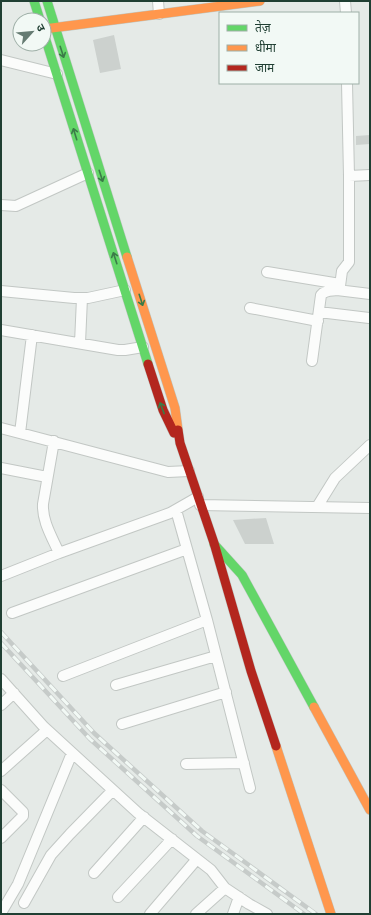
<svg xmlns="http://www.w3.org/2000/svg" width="371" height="915" font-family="'Nunito Sans','Noto Sans Devanagari',sans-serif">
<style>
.building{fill:#ccd1ce}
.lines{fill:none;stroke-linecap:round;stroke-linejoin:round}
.street-casing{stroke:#c2c7c4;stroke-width:12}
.fast-casing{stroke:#bec6c2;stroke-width:10}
.slow-casing{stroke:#bec6c2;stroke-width:10}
.jam-casing{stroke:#bec6c2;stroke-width:10}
.street{stroke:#fbfcfb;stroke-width:10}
.fast{stroke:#63d668;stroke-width:9}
.slow{stroke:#ff974d;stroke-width:9}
.jam{stroke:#b3261e;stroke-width:9}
.rail-casing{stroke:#c6cbc9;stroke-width:4.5}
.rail{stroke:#f2f9f5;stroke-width:3;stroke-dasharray:9;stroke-linecap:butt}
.oneway{stroke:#3b7b48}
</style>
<rect width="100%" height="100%" fill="#e5eae7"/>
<path class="building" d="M114,35L121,69L100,73L93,40Z
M370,135V144L356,145V136Z
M266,518L274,544H245L233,520Z"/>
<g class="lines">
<defs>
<path id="street" d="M158,1L159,14
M345,1L346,13
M1,60L57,74
M349,176L370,175
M1,205L16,206L88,173
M267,272L340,284
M337,290L370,294
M1,291L74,298H88L125,290
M250,308L318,321
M319,312L369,318
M1,330L118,350H125L143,347
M80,343L82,298
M312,361L321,295C325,290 331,291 337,290L340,286L342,271L349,262V176L347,83
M1,428L168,472L189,471
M20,433L32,335
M54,441L43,504C42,521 52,537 59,553
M1,468L47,477
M200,505L370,508
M317,507L335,478L370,445
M176,510L207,620L250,788
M1,576L59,553L170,513L198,497
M12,613L187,549
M63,676L207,620
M1,679L44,727L138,813L211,870L225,888L249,904L267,914
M116,685L216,656
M1,705L14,693
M122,724L226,692
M186,764L244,763
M1,771L47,730
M1,790L23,812V816L1,838
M94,873L144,817
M118,897L172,839
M24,903L51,855L70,834L113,790
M1,913L18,884L72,753
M150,914L197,859
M196,914L225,888
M233,914L239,897"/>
<path id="fast" d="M34,1L40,20
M47,1L127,257
M44,34L148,364
M214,544L242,575L314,707"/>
<path id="slow" d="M44,29L260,1
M127,257L175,408L178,430
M314,707L370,810
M276,746L331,914"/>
<path id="jam" d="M148,364L163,410L174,433
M178,430L180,443L214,543L251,671L276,746"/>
</defs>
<use href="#street" class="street-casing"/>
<use href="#fast" class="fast-casing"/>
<use href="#slow" class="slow-casing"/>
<use href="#jam" class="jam-casing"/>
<use href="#street" class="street"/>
<use href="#fast" class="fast"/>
<use href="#slow" class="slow"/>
<use href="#jam" class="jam"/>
<defs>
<path id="rail" d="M1,632L94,733L202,831L316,914
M1,643L90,739L197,836L304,914"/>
</defs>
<use href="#rail" class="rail-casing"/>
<use href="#rail" class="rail"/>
</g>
<defs><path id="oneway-shaft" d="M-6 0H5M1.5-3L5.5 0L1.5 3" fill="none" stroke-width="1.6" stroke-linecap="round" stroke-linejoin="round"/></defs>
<g class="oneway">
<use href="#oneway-shaft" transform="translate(62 52) rotate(72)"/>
<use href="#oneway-shaft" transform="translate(75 134) rotate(-107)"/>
<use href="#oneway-shaft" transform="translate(101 176) rotate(72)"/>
<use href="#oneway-shaft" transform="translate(115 258) rotate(-108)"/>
<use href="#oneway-shaft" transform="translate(141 300) rotate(72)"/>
<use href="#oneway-shaft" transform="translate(162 408) rotate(-111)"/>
</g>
<rect width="371" height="915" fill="none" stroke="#203f33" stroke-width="4"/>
<rect x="219" y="12" width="140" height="72" fill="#f2f9f5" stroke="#9eafa7"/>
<rect x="227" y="25" width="20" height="6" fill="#63d668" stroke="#9eafa7"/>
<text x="255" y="32" font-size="12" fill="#203f33">तेज़</text>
<rect x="227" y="45" width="20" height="6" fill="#ff974d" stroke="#9eafa7"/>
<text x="255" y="52" font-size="12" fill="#203f33">धीमा</text>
<rect x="227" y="65" width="20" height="6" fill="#b3261e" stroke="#9eafa7"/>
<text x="255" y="72" font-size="12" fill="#203f33">जाम</text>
<g transform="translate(32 32) rotate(63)"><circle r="19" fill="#f2f9f5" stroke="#9eafa7"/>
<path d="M0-3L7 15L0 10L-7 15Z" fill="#657b72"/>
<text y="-6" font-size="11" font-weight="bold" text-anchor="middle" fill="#203f33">उ</text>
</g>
</svg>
